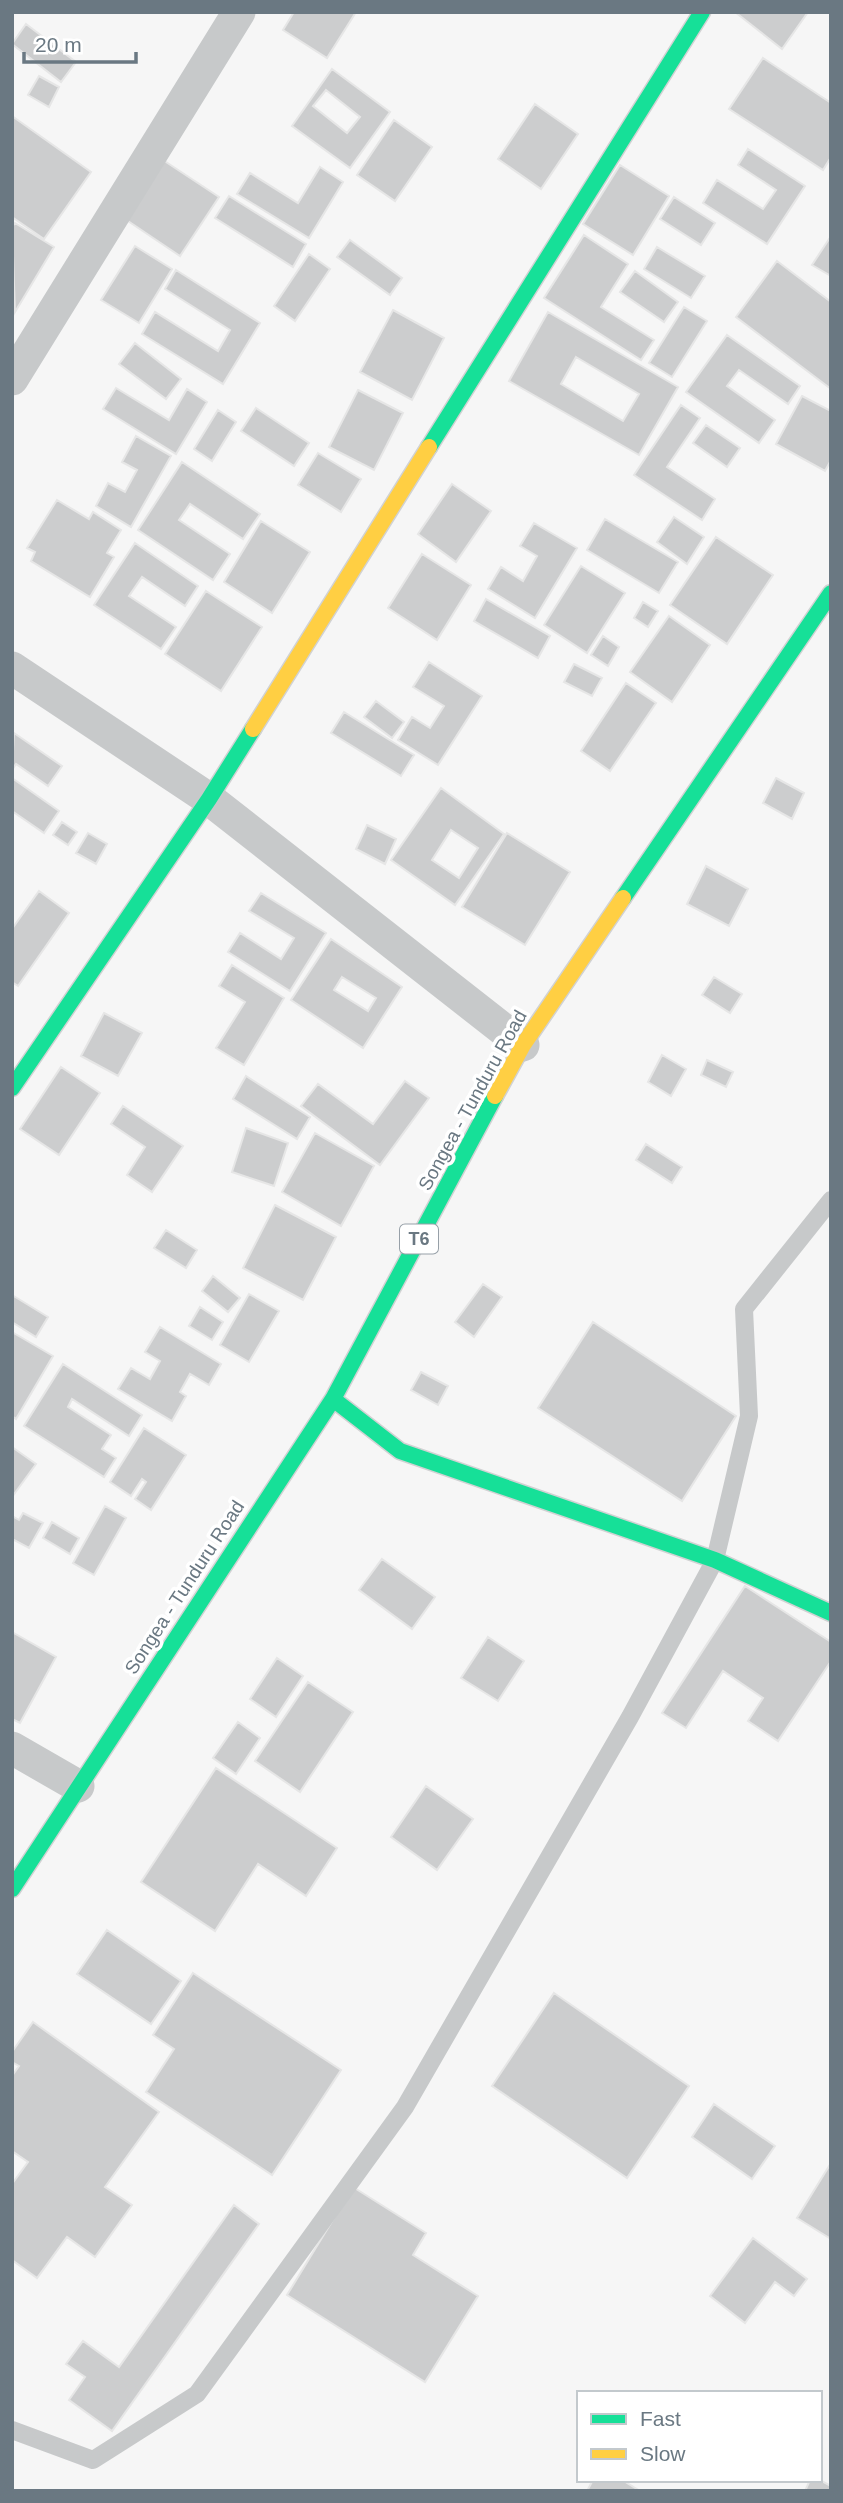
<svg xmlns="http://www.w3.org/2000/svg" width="843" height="2503" font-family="Helvetica,sans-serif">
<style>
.building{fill:#cccdce;stroke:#e6e6e6;stroke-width:2;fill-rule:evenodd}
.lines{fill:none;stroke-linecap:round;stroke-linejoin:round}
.fast-casing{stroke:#d1d2d3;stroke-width:19}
.slow-casing{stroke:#d1d2d3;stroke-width:19}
.lane{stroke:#c7c9ca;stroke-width:18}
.street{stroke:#c7c9ca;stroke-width:33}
.fast{stroke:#16e098;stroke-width:16}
.slow{stroke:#ffcf43;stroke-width:16}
.labels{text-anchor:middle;stroke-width:7;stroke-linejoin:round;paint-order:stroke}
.shield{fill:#fff;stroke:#97a0a8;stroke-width:2}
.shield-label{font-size:18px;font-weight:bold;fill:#6a7882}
.street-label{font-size:19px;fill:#6a7882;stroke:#fff}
</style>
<rect width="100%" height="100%" fill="#f6f6f6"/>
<path class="building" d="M294,12H356L327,58L283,30Z
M735,12H808L782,49Z
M26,24L76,62L61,82L12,44Z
M763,58L831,103V157L823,170L729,109Z
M332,69L390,112L350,168L292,126ZM326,90L360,117L347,133L313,106Z
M39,76L59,87L49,107L28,95Z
M535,104L578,134L541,189L498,159Z
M12,116L91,172L44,239L12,217Z
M394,120L432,147L395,201L357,175Z
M748,149L805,186L767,244L703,203L717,180L763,209L776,190L738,165Z
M163,160L219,197L180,256L125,219Z
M620,165L669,196L633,255L583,224Z
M320,167L343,182L309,238L237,194L250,173L298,203Z
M229,196L306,244L293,267L215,218Z
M674,197L715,223L701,245L660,219Z
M15,223L54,247L15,312L12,227Z
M584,235L628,264L601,307L654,340L641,360L544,298Z
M831,236V276L812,265Z
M350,240L402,278L390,295L337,257Z
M135,246L172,269L139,323L101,300Z
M657,247L705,276L691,298L644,269Z
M309,254L330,269L295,321L274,306Z
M777,261L831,302V389L736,317Z
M176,270L260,323L223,384L142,334L155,312L218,351L230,330L165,289Z
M635,271L678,302L664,322L620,292Z
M684,307L707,321L672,377L649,363Z
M393,310L444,338L412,400L360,372Z
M548,312L678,387L639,455L509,381ZM576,357L639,394L623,421L561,384Z
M727,335L800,386L788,404L739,370L727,386L775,420L759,443L686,392Z
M135,343L181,379L166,399L119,364Z
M116,388L169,420L187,389L207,402L176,454L103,409Z
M358,390L403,413L374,470L329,447Z
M802,396L831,411V460L825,471L776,444Z
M681,405L700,418L667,467L715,499L702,520L634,475Z
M256,408L309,443L294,466L241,431Z
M218,410L236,422L212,461L194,449Z
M706,425L740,448L727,467L693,443Z
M136,436L171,456L131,527L96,506L108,483L125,492L137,470L122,462Z
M318,453L361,479L341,512L298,485Z
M182,462L260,514L243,539L190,504L179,520L230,554L213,580L138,530Z
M452,484L491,511L456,562L418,534Z
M57,500L89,519L93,512L121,530L107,553L114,557L90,597L31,561L35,552L27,548Z
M674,517L704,537L687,564L657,542Z
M605,519L678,562L659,593L587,550Z
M261,521L310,552L272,613L224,582Z
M534,523L577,548L535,618L488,589L501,567L523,581L537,556L520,546Z
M716,537L773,575L727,644L670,605Z
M135,543L198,586L185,606L142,577L129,596L176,627L161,649L94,605Z
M422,554L471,585L437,640L388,608Z
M581,566L625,593L587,653L544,625Z
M206,591L262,627L221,691L165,654Z
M486,599L550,636L538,658L474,621Z
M643,602L658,611L648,627L634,618Z
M669,616L710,645L672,702L630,672Z
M603,636L619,647L608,666L591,655Z
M429,662L482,696L438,765L398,740L412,717L430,728L444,706L413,687Z
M574,664L602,678L592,696L564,682Z
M626,683L656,703L610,771L581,751Z
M376,701L404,722L392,738L364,717Z
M344,712L414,755L401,776L331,733Z
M14,733L62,766L48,786L16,764L12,770Z
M12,778L59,811L44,833L12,811Z
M776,778L804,793L792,819L763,803Z
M441,788L504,834L455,905L391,860ZM451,830L478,848L459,878L432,860Z
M62,822L77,832L68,845L53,835Z
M367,825L396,839L385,864L356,849Z
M88,833L107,844L96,864L76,853Z
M507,833L570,872L525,945L462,907Z
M706,866L748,889L729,926L687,904Z
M39,891L69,913L18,986L12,982V929Z
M261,893L326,933L290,991L228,952L240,933L281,959L294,938L249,911Z
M331,939L402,987L363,1048L291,1000ZM342,977L376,998L368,1011L334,990Z
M232,965L284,998L244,1065L216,1048L245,1002L219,986Z
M714,977L742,994L730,1013L702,995Z
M104,1013L142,1033L118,1076L81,1056Z
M662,1055L686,1069L671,1096L648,1082Z
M707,1060L733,1072L726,1087L701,1075Z
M61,1067L100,1093L59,1155L20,1129Z
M246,1076L310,1117L297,1139L233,1099Z
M405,1081L429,1098L380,1165L301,1106L318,1084L373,1124Z
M123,1106L183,1146L152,1192L127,1175L145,1147L111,1124Z
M246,1128L288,1143L274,1186L232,1172Z
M315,1133L374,1166L341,1226L282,1192Z
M646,1144L682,1167L672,1183L636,1160Z
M275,1205L336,1237L303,1300L243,1268Z
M166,1230L197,1250L186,1268L154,1248Z
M213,1276L240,1298L228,1312L202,1291Z
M483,1284L502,1297L474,1337L455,1322Z
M249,1294L279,1311L249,1362L220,1345Z
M12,1295L48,1317L36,1337L12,1322Z
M200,1307L223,1322L212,1340L189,1326Z
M593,1322L736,1416L682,1501L538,1408Z
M160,1327L221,1364L209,1385L190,1374L180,1392L186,1396L172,1421L118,1389L131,1368L150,1379L160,1361L145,1352Z
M12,1332L53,1356L16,1419L12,1416Z
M63,1364L142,1415L129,1436L72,1399L68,1407L111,1435L102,1449L116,1458L104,1477L24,1426Z
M421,1372L448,1386L438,1405L411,1390Z
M144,1428L186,1455L151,1510L135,1499L146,1482L142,1479L131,1496L110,1482Z
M12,1447L36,1464L12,1497Z
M105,1506L126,1518L94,1575L73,1563Z
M23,1513L43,1523L29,1548L12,1539V1516L19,1520Z
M52,1522L79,1538L70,1554L43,1538Z
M382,1559L435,1597L412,1629L359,1590Z
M745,1586L831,1642V1661L778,1741L748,1721L763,1698L723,1671L686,1728L662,1713Z
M12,1632L56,1657L20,1723L12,1719Z
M488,1637L524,1661L498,1701L461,1678Z
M277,1658L303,1676L276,1717L250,1699Z
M308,1682L353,1712L300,1792L255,1761Z
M238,1722L260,1738L236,1774L213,1758Z
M216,1768L337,1848L306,1896L258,1864L215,1931L141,1882Z
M426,1786L473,1819L437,1870L391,1837Z
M107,1930L181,1981L151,2024L77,1974Z
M193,1973L341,2070L272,2175L146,2092L174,2049L153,2035Z
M554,1993L689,2086L627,2178L492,2086Z
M33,2022L159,2112L105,2187L132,2205L95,2257L67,2237L37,2278L12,2260V2184L28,2162L12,2151V2076L19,2066L12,2062V2052Z
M714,2104L775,2146L752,2179L692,2137Z
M831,2163V2239L797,2218Z
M353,2187L426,2233L413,2255L478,2296L425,2382L287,2295Z
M234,2205L259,2224L112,2431L69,2400L85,2377L66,2364L83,2341L119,2367Z
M753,2238L807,2279L794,2296L775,2282L745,2323L710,2296Z
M593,2480H622L640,2491H587Z
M810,2480H820L831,2486V2491H805Z"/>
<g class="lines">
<defs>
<path id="fast" d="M429,447L702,12
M623,898L831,593
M12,1088L209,799L253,729
M333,1399L400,1451L715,1560L831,1613
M12,1889L333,1399L495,1096"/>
<path id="slow" d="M253,729L429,447
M495,1096L523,1045L623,898"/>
</defs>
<use href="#fast" class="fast-casing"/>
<use href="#slow" class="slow-casing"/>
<path class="lane" d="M12,2430L93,2460L197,2394L405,2107L630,1717L715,1560L749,1416L744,1309L831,1200"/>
<path class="street" d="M12,379L239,12
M12,668L209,799L523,1045
M12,1748L78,1786"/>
<use href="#fast" class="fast"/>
<use href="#slow" class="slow"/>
</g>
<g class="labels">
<rect class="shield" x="400" y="1224.5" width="38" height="29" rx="5"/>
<g class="shield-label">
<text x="419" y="1245">T6</text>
</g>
<g class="street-label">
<text transform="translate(472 1100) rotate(-61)" y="7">Songea - Tunduru Road</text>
<text transform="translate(184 1587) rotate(-57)" y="7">Songea - Tunduru Road</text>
</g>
</g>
<rect width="843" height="2503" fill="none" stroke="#6a7882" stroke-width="28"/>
<rect x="577" y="2391" width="245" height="91" fill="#ffffff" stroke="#c3c9cd" stroke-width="2"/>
<rect x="591" y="2414" width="35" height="10" fill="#16e098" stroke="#c3c9cd" stroke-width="2"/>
<text x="640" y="2426" font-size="21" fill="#6a7882">Fast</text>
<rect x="591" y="2449" width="35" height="10" fill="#ffcf43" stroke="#c3c9cd" stroke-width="2"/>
<text x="640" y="2461" font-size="21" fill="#6a7882">Slow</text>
<path d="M24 52v10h112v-10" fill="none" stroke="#6a7882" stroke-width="3.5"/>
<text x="35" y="52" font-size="21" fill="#6a7882" stroke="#ffffff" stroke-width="5" paint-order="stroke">20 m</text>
</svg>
